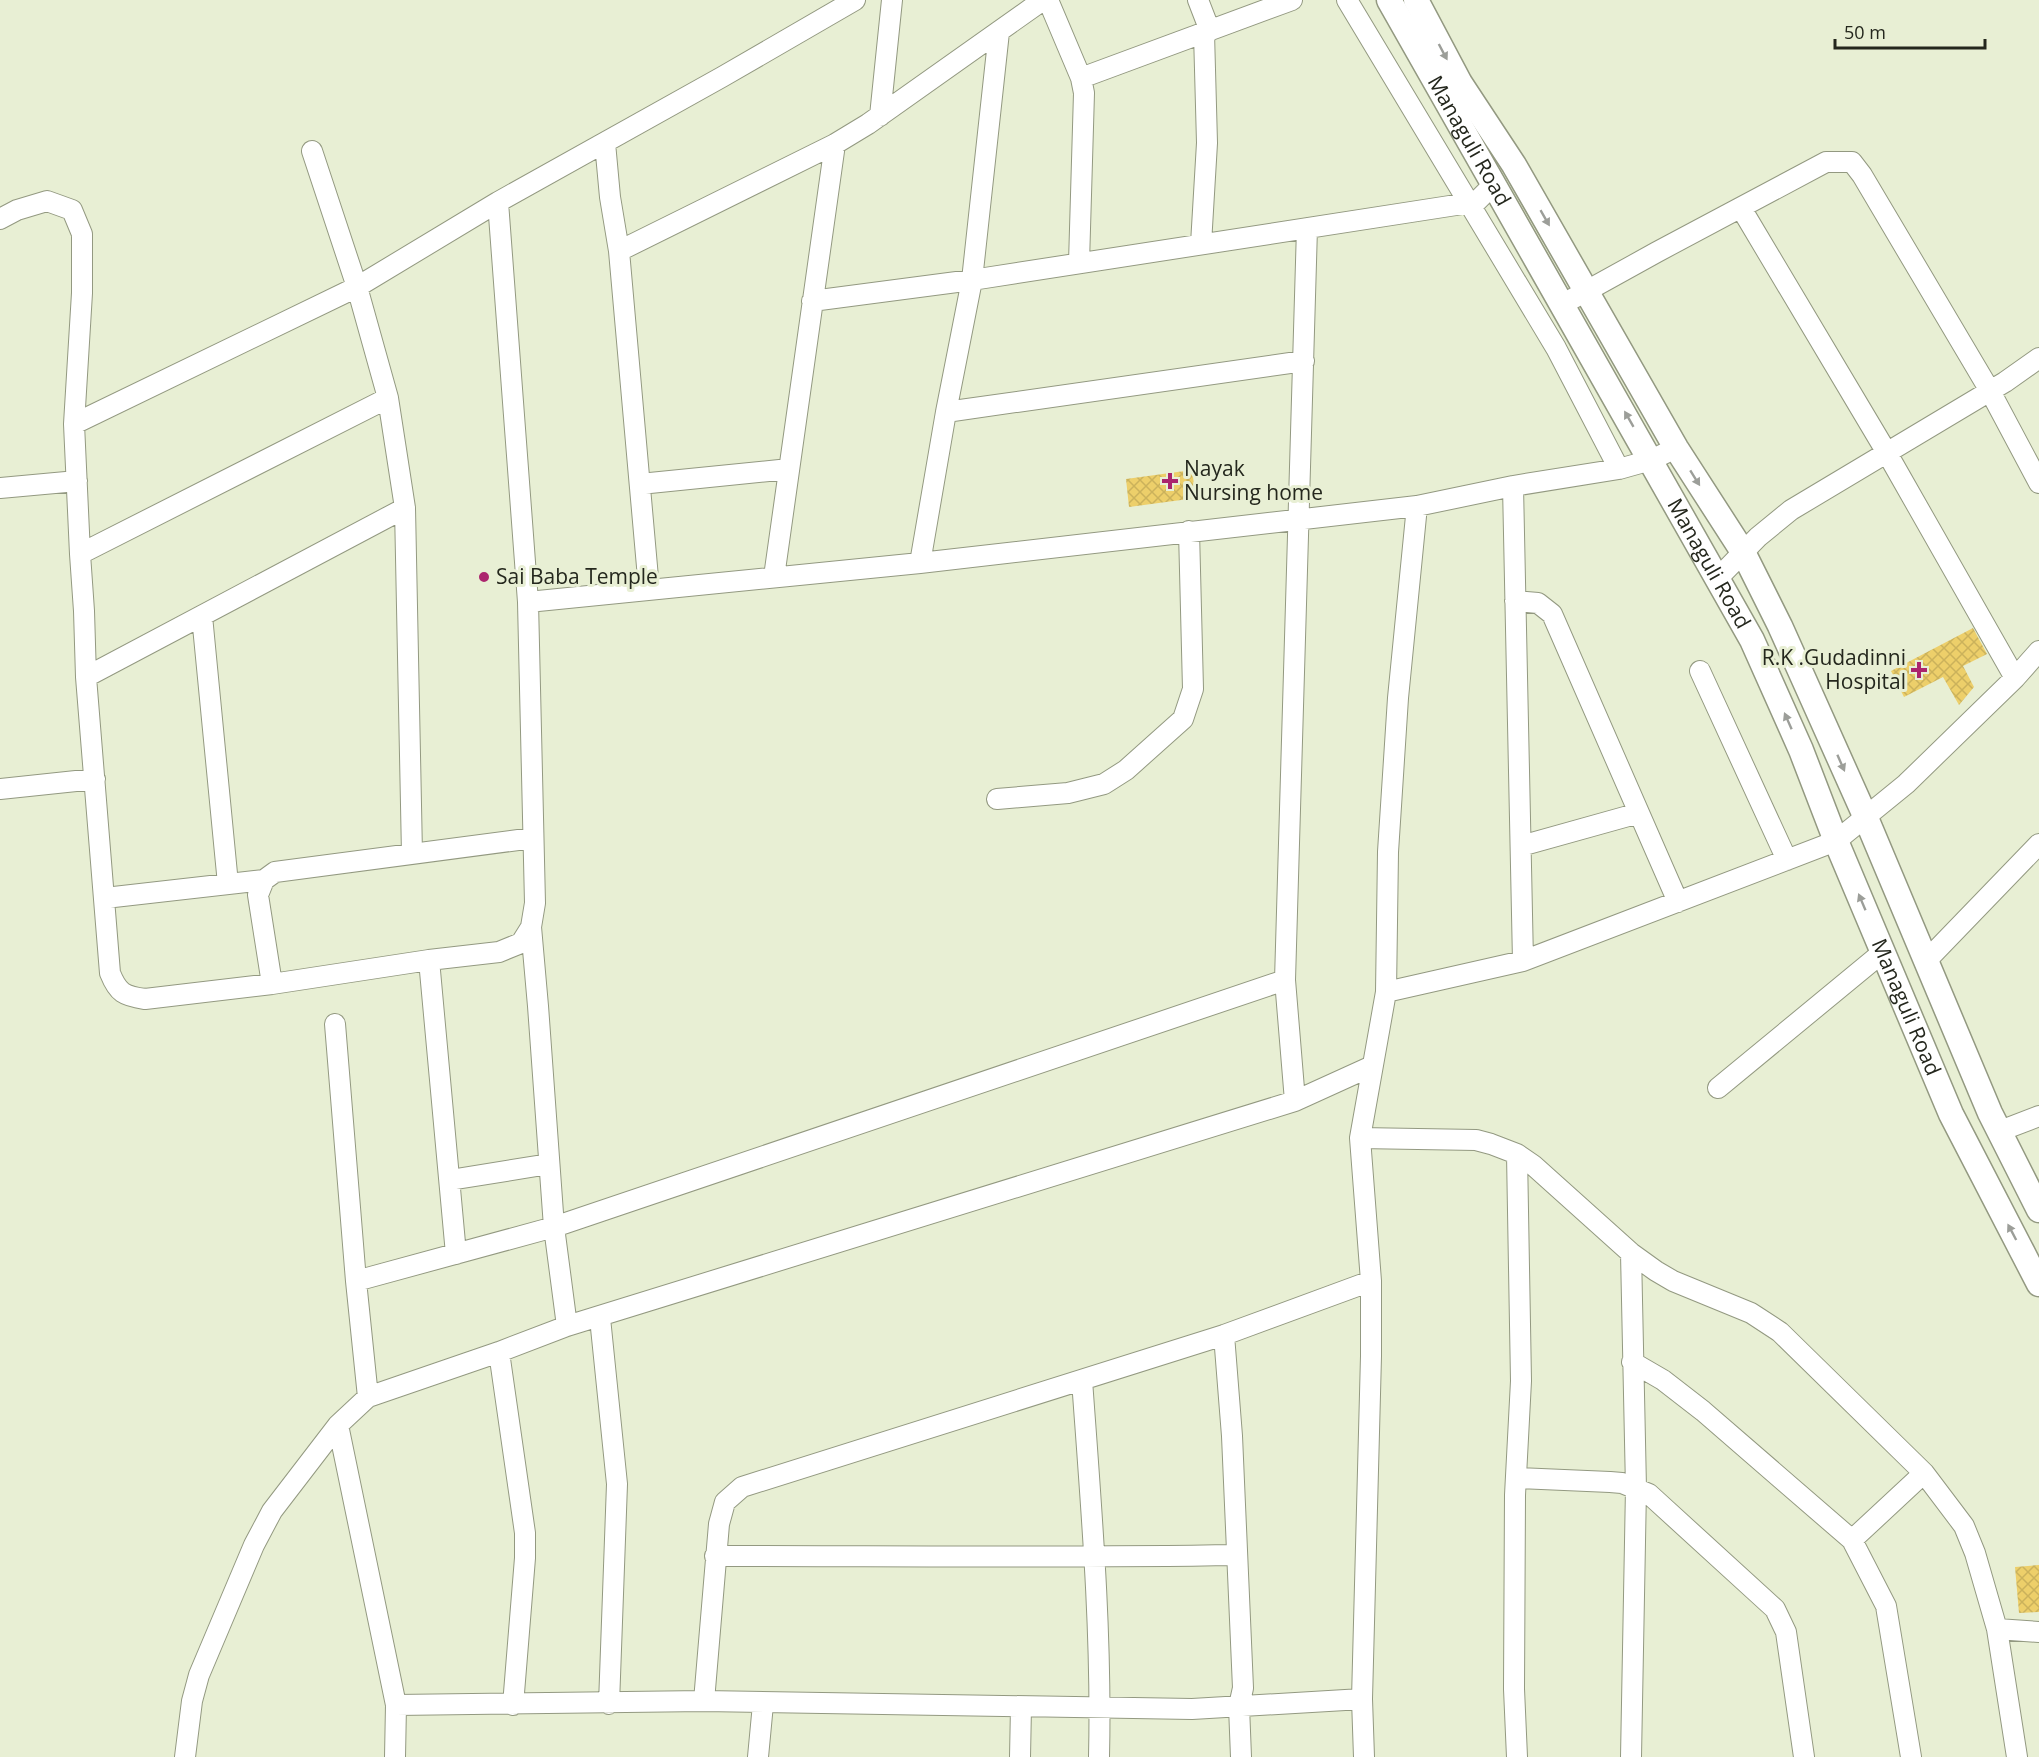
<svg xmlns="http://www.w3.org/2000/svg" width="2039" height="1757" font-family="'Open Sans',sans-serif">
<style>
.building{fill:url(#building-cross-hatch)}
.lines{fill:none;stroke-linecap:round;stroke-linejoin:round}
.minor-casing{stroke:#939981;stroke-width:22}
.major-casing{stroke:#939981;stroke-width:27}
.minor{stroke:#fff;stroke-width:20}
.major{stroke:#fff;stroke-width:24}
.oneway{fill:#9c9e99}
.poi-dot{fill:#ab256d;stroke:#e8efd4;stroke-width:2}
.labels{text-anchor:middle;stroke-width:6;stroke-linejoin:round;paint-order:stroke}
.street-label{font-size:21px;fill:#24271d;stroke:#e8efd4}
.poi-label{font-size:21px;fill:#24271d;stroke:#e8efd4;text-anchor:start}
</style>
<defs>
<pattern id="building-cross-hatch" width="8" height="8" patternUnits="userSpaceOnUse" patternTransform="scale(1.5)"><rect width="8" height="8" fill="#edcf6a"/><path d="M0 0l8 8M0 8l8-8" fill="none" stroke="#cbb25b"/></pattern>
</defs>
<rect width="100%" height="100%" fill="#e8efd4"/>
<path class="building" d="M1192,470L1196,498L1129,507L1126,479Z
M1973,628L1987,654L1963,666L1974,687L1959,705L1943,677L1904,697L1891,671Z
M2039,1565V1612L2019,1613L2015,1567Z"/>
<g class="lines">
<defs>
<path id="minor" d="M1048,0L1081,78L1084,93L1079,263
M1198,0L1210,31
M1347,0L1556,348L1619,469
M1081,78L1292,0
M880,116L892,0
M605,143L610,197L619,251L649,589
M312,151L357,287L388,398L405,508L412,854
M498,202L722,77L855,0
M1741,208L1887,453L2015,678
M0,219L17,210L47,201L72,210L82,234V293L74,424L80,554L84,611L86,677L110,973C118,993 124,996 145,999L272,984L429,960L499,952L521,943L531,927L535,903L528,602
M1201,244L1207,143L1204,33
M619,251L835,144L868,124L1043,0
M812,301L972,280L1469,203L1472,206L1494,184
M1563,304L1657,252L1826,162H1852L1862,175L1990,391L2039,483
M946,412L1304,361
M74,424L357,287L498,202L528,602L920,563L1417,506L1513,486L1619,469L1651,460L1676,448
M640,484L789,469
M1513,486L1523,961
M0,488L77,481
M80,554L388,398
M920,563L946,412L972,280L999,32
M774,577L835,144
M1718,578L1758,537L1791,510L2005,382L2039,358
M1515,601L1538,603L1552,614L1678,902
M202,616L228,884
M1700,671L1787,860
M86,677L405,508
M0,789L95,779
M997,799L1068,793L1104,784L1126,770L1183,719L1193,689L1189,531
M1521,846L1639,813
M105,898L264,880
M429,960L456,1254
M1926,961L2039,844
M272,984L258,895L264,880L275,872L533,838
M1386,992L1523,961L1836,841L1906,784L2015,678L2039,651
M335,1024L356,1281L368,1397
M1718,1088L1883,952
M1295,1101L1285,980L1307,228
M2000,1131L2039,1116
M1360,1138L1476,1140L1491,1144L1517,1154L1533,1165L1631,1253L1656,1271L1673,1281L1751,1313L1780,1332L1924,1473L1964,1526L1975,1553L1997,1629L2017,1757
M450,1180L549,1164
M1631,1253L1636,1488L1631,1757
M356,1281L554,1227L538,1006L531,927
M600,1318L617,1484L609,1704
M567,1326L554,1227L1285,980
M1224,1335L1232,1436L1243,1688L1239,1706L1241,1757
M499,1352L525,1533V1558L513,1705
M1632,1362L1663,1380L1703,1411L1852,1540L1886,1606L1911,1757
M1082,1380C1091,1505 1102,1632 1099,1757
M338,1425L396,1705L395,1757
M1517,1478L1610,1482L1622,1483L1649,1494L1775,1609L1786,1632L1804,1757
M1852,1540L1924,1473
M715,1556C889,1556 1063,1558 1237,1555
M1997,1629L2039,1632
M704,1701L719,1524L725,1502L742,1487L1224,1335L1371,1281
M396,1705L704,1701L1192,1709L1362,1699
M185,1757L192,1701L199,1675L254,1545L272,1511L338,1425L368,1397L499,1352L567,1326L1295,1101L1372,1066
M758,1757L763,1704
M1020,1757L1021,1707
M1364,1757L1362,1699L1371,1356V1281L1360,1138L1386,992L1388,852L1398,698L1417,506
M1517,1757L1514,1689L1515,1495L1521,1381L1517,1154"/>
<g id="major">
<path id="s1" d="M1389,0L1752,640L1801,750L1836,841L1951,1114L2039,1284"/>
<path d="M1416,0L1460,83L1514,165L1676,448L1743,552L1780,626L1866,818L1990,1113L2039,1210"/>
</g>
</defs>
<use href="#minor" class="minor-casing"/>
<use href="#major" class="major-casing"/>
<use href="#minor" class="minor"/>
<use href="#major" class="major"/>
</g>
<defs><path id="oneway-solid" d="M-6-.8H1V-3.2L6.5 0L1 3.2V.8H-6Z" transform="scale(1.5)"/></defs>
<g class="oneway">
<use href="#oneway-solid" transform="translate(1443 52) rotate(62)"/>
<use href="#oneway-solid" transform="translate(1545 218) rotate(60)"/>
<use href="#oneway-solid" transform="translate(1629 419) rotate(-120)"/>
<use href="#oneway-solid" transform="translate(1695 478) rotate(58)"/>
<use href="#oneway-solid" transform="translate(1788 721) rotate(-114)"/>
<use href="#oneway-solid" transform="translate(1841 763) rotate(66)"/>
<use href="#oneway-solid" transform="translate(1862 902) rotate(-113)"/>
<use href="#oneway-solid" transform="translate(2012 1232) rotate(-118)"/>
</g>
<g class="poi-dot">
<path d="M1167 472h6v6h6v6h-6v6h-6v-6h-6v-6h6z"/>
<circle cx="484" cy="577" r="6"/>
<path d="M1916 661h6v6h6v6h-6v6h-6v-6h-6v-6h6z"/>
</g>
<g class="labels">
<g class="street-label">
<text dy="7" stroke="none"><textPath href="#s1" startOffset="162">Managuli Road</textPath></text>
<text dy="7" stroke="none"><textPath href="#s1" startOffset="648">Managuli Road</textPath></text>
<text dy="7" stroke="none"><textPath href="#s1" startOffset="1134">Managuli Road</textPath></text>
</g>
<g class="poi-label">
<text x="1184" y="476">Nayak<tspan x="1184" dy="24">Nursing home</tspan></text>
<text x="496" y="584">Sai Baba Temple</text>
<text x="1906" y="665" text-anchor="end">R.K .Gudadinni<tspan x="1906" dy="24">Hospital</tspan></text>
</g>
</g>
<path d="M1835 39v9h150v-9" fill="none" stroke="#24271d" stroke-width="3"/>
<text x="1844" y="39" font-size="18" fill="#24271d" stroke="#e8efd4" stroke-width="4.5" paint-order="stroke">50 m</text>
</svg>
